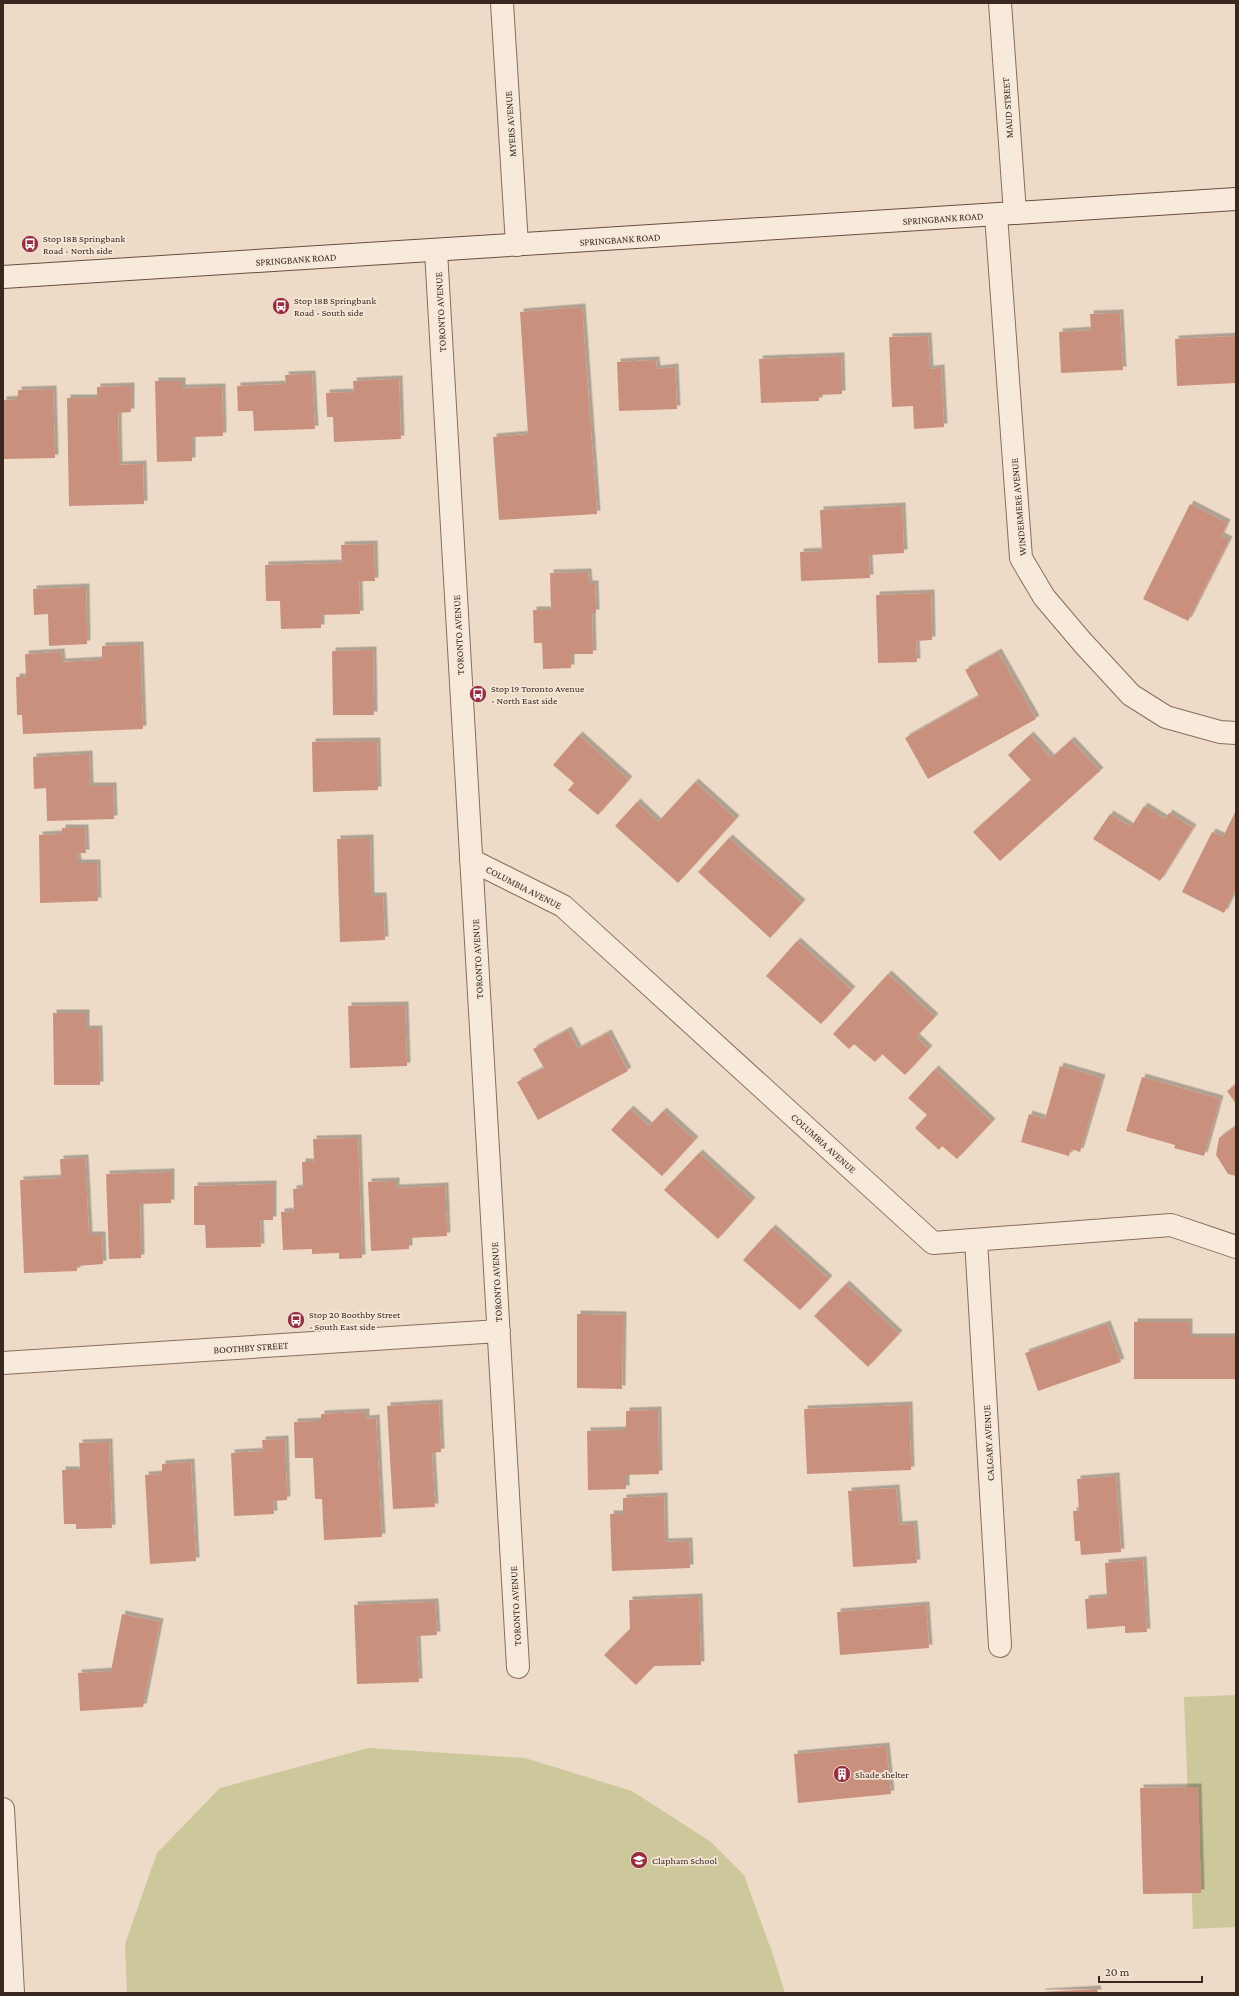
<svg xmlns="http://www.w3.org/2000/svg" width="1239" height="1996" font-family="'Crimson Pro',serif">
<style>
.grass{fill:#ccc89b}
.building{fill:#ca907e;filter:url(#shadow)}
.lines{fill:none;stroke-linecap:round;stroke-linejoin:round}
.street-casing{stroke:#896c5d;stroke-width:24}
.secondary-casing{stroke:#6b4d40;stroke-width:24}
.street{stroke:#f8eada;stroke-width:22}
.secondary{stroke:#f8eada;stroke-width:22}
.labels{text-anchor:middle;stroke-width:3.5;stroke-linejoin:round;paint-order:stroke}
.street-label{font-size:10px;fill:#3a2820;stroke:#f5e7d7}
.poi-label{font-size:10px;fill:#3a2820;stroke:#f5e7d7;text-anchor:start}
</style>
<defs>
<filter id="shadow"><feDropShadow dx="3.5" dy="-3.5" stdDeviation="0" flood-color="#0004"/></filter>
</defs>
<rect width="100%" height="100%" fill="#eddbc7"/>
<path class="grass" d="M1236,1695V1927L1193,1929L1184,1697Z
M369,1748L525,1758L632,1791L711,1842L744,1875L773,1955L785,1993H127L125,1944L157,1853L220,1788Z"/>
<path class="building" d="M582,307L597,514L499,520L493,437L528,434L520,312Z
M1120,313L1123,370L1061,373L1059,332L1091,330L1090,314Z
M928,336L930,369L941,368L944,427L914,429L913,406L892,407L889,337Z
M1236,336V383L1177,386L1175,339Z
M841,356L842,394L819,395V401L761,403L759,359Z
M656,360L657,369L675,367L677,409L619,411L617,362Z
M312,374L315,429L254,431L253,411H238L237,386L286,384L285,375Z
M399,379L401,439L334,442L333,417H327L326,393L354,392L353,381Z
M155,381H182V388L222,387L223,436L192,437V461L157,462Z
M131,386V412L118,413L119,465L143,464L144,504L69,506L67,398H97V387Z
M53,389L55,458L3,459V400L18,399V390Z
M1190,504L1227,523L1221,536L1229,540L1188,621L1143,599Z
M902,506L904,553L869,555L870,578L801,581L800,552L822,551L820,510Z
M374,544L375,581H359L360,614L321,615V628L281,629L280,601H266L265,565L342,563L341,545Z
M588,572L589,584H595L596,613H592L593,654H571V668L543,669L542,643H534L533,610H551L550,573Z
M86,587L87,644L49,646L48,614L34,615L33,589Z
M931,593L932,640L916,641L917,662L878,663L876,595Z
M140,645L143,729L23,734L22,715H17L16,677H26L25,654L61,652L62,662L102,660V646Z
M373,650L374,715H333L332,651Z
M998,652L1036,719L928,779L905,738L979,696L965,670Z
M579,735L629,780L598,815L568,790L574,783L553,765Z
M1030,735L1051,758L1071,740L1100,771L1000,861L973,832L1031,780L1008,755Z
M377,741L378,790L313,792L312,742Z
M89,754L90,786H113L114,819L47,821L46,788L34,789L33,757Z
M695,782L736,819L678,883L615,826L637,802L658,822Z
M1144,806L1165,819L1169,813L1193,828L1160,881L1093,839L1110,814L1131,827Z
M1236,810V889L1224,913L1182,892L1212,832L1223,837Z
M62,828H85L86,853H77L78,863H97L98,901L40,903L39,835L62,834Z
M370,838L371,896H383L385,940L340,942L337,839Z
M729,838L802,903L770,938L698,872Z
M797,941L852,990L821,1024L766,976Z
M888,974L935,1017L916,1037L929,1049L905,1075L882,1054L875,1062L854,1044L849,1049L833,1034Z
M405,1005L407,1066L350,1068L348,1006Z
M53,1013H86V1029H99L100,1085H54Z
M568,1030L578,1049L608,1033L628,1071L538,1120L517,1082L544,1068L533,1049Z
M1060,1066L1102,1078L1080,1152L1071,1149L1069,1156L1021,1142L1029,1114L1045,1119Z
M935,1069L992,1122L957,1159L942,1146L939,1150L915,1128L927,1115L908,1098Z
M1142,1077L1220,1099L1204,1156L1174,1148L1175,1145L1126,1131Z
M1236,1084V1104L1227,1091Z
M630,1109L649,1126L663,1111L695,1140L662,1176L611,1130Z
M1236,1126V1176L1228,1174L1216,1155L1219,1138Z
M358,1138L362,1258L339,1259V1253L312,1254V1249L283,1250L281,1212L294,1211L293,1189L303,1188L302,1162H314L313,1139Z
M699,1153L752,1201L718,1239L664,1190Z
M85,1158L89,1235H102L103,1264L77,1266V1271L24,1273L20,1180L61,1178L60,1159Z
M171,1172V1203L140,1204L141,1258L109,1259L106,1174Z
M396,1181V1188L445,1186L447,1236L409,1238V1249L371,1251L368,1182Z
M273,1184V1220H260L261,1247L206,1248L205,1225H194V1186Z
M772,1228L829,1279L800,1310L743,1260Z
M846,1284L899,1334L868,1367L814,1316Z
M577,1314L623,1315L622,1389L577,1388Z
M1134,1322H1189V1337H1236V1379H1134Z
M1107,1324L1121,1362L1038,1391L1025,1353Z
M439,1403L441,1452L432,1453L435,1507L393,1509L387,1406Z
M909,1405L911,1470L807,1474L804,1409Z
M658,1410L659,1474L626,1475V1489L588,1490L587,1431L626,1430V1411Z
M366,1412V1419L376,1418L382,1537L324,1540L322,1499H315L313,1458H295L294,1422L321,1421V1414Z
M285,1439L287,1500L273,1501L274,1514L234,1516L231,1453L263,1451L262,1440Z
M109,1442L112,1528L76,1529V1524H64L62,1470H80L79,1443Z
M191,1462L196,1561L150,1564L145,1475L162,1474V1464Z
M1116,1476L1121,1552L1081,1555L1080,1541H1075L1073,1511H1079L1077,1479Z
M896,1488L899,1525L914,1524L917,1563L853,1567L848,1491Z
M664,1496L665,1542L689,1541L690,1568L612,1571L610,1514H623V1498Z
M1143,1560L1147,1632L1125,1633V1626L1087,1629L1085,1599L1107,1597L1105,1563Z
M699,1597L701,1665L654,1666L636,1685L604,1655L630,1629L629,1600Z
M435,1602L437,1635L417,1636L419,1682L357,1684L354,1605Z
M926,1605L929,1648L840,1655L837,1612Z
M122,1614L160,1622L143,1707L80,1711L78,1673L111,1671Z
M886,1746L891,1794L798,1803L794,1754Z
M1198,1787L1201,1893L1143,1894L1140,1788Z
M1097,1989L1098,1993H1042V1992Z"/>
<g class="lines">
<defs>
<path id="street" d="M502,3L517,245
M1000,3L1015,213
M996,215L1021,558L1044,597L1083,643L1131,695L1166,717L1220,732L1236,733
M436,251L518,1667
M471,860L563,906L933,1243L1171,1225L1236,1247
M976,1240L1000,1646
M3,1363L499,1331
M3,1809L13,1993"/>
<path id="secondary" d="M3,277L1236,199"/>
</defs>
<use href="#street" class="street-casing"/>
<use href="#secondary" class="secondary-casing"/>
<use href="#street" class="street"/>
<use href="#secondary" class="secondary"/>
</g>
<defs>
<symbol id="bus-disc" viewBox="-11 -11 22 22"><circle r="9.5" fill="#962e42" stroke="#f5e7d7"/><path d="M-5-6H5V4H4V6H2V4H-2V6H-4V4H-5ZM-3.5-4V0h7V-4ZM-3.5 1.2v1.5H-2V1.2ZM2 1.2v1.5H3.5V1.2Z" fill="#fff"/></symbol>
<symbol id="building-disc" viewBox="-11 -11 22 22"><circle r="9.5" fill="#962e42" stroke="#f5e7d7"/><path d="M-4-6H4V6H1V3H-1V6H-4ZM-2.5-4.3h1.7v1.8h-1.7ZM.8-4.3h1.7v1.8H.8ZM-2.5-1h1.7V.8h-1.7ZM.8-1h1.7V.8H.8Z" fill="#fff"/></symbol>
<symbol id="school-disc" viewBox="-11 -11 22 22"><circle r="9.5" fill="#962e42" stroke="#f5e7d7"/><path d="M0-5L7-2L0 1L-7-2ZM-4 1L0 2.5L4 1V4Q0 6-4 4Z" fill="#fff"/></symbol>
</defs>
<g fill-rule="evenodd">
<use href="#bus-disc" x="20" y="234" width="20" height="20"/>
<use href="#bus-disc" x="271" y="296" width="20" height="20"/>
<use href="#bus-disc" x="468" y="684" width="20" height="20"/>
<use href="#bus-disc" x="286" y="1310" width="20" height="20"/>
<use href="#building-disc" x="832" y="1764" width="20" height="20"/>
<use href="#school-disc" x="629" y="1850" width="20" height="20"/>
</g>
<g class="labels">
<g class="street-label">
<text transform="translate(1007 108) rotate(-94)" y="4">MAUD STREET</text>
<text transform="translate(510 124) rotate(-94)" y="4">MYERS AVENUE</text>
<text transform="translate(943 218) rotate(-4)" y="4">SPRINGBANK ROAD</text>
<text transform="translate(620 239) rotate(-4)" y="4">SPRINGBANK ROAD</text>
<text transform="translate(296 259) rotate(-4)" y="4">SPRINGBANK ROAD</text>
<text transform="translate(440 312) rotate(-93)" y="4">TORONTO AVENUE</text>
<text transform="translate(1018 507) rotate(-95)" y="4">WINDERMERE AVENUE</text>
<text transform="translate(458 635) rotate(-93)" y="4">TORONTO AVENUE</text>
<text transform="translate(524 887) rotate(27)" y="4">COLUMBIA AVENUE</text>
<text transform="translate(477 959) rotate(-93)" y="4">TORONTO AVENUE</text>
<text transform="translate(824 1143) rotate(42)" y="4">COLUMBIA AVENUE</text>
<text transform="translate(496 1282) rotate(-93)" y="4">TORONTO AVENUE</text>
<text transform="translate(251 1347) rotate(-4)" y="4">BOOTHBY STREET</text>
<text transform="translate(988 1443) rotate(-93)" y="4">CALGARY AVENUE</text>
<text transform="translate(515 1606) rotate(-93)" y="4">TORONTO AVENUE</text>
</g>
<g class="poi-label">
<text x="43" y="242">Stop 18B Springbank<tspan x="43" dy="12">Road - North side</tspan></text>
<text x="294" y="304">Stop 18B Springbank<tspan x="294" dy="12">Road - South side</tspan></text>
<text x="491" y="692">Stop 19 Toronto Avenue<tspan x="491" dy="12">- North East side</tspan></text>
<text x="309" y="1318">Stop 20 Boothby Street<tspan x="309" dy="12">- South East side</tspan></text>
<text x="855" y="1778">Shade shelter</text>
<text x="652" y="1864">Clapham School</text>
</g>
</g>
<rect width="1239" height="1996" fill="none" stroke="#3a2820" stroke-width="8"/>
<path d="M1099 1976v6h103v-6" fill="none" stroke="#3a2820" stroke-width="2"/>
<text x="1105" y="1976" font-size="12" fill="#3a2820" stroke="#f5e7d7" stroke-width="3" paint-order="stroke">20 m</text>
</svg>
